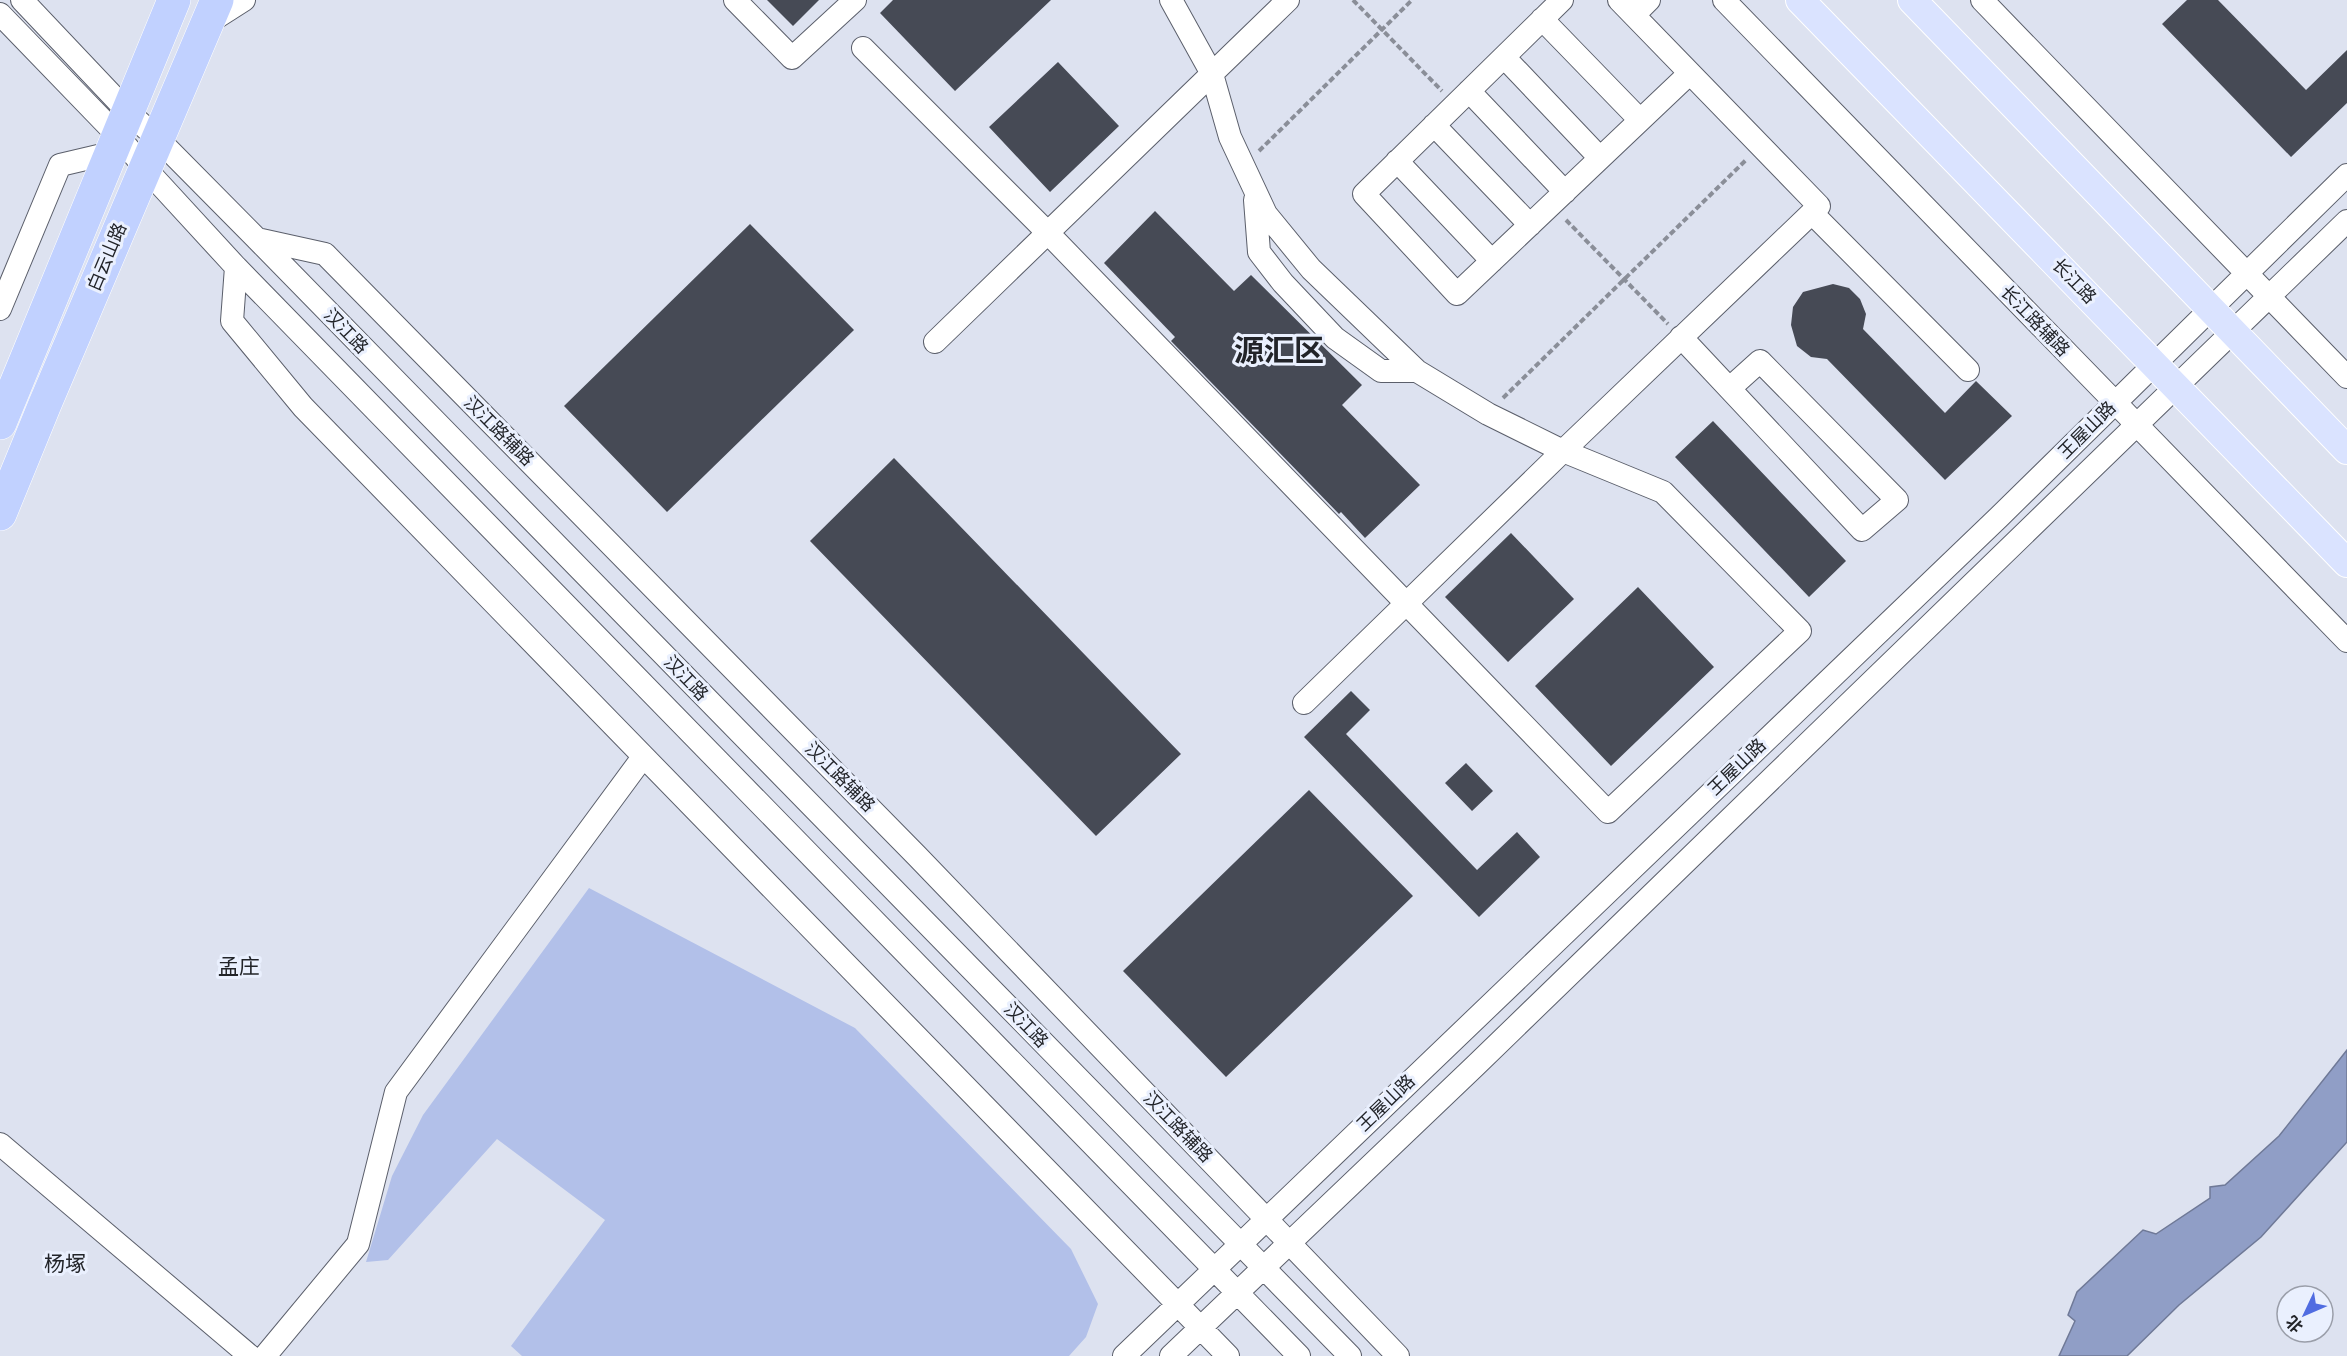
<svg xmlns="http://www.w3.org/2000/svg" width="2347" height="1356" font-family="'Sofia Sans Condensed','Noto Sans SC',sans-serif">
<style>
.green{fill:#b2c0e9}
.water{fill:#909ec6;stroke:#6f7997;stroke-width:1.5}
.building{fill:#464a55}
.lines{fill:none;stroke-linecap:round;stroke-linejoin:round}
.minor-casing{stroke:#5b5f6b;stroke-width:24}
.major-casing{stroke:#fff;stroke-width:30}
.highway-casing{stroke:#fff;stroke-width:34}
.path{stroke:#8a8e98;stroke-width:4;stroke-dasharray:6 3;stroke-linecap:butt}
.minor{stroke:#fff;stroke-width:22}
.major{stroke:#dae3ff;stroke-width:28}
.highway{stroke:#c1d1ff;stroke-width:33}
.labels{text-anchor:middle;stroke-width:6;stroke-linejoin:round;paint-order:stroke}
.street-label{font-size:18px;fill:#222429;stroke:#eaf0fe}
.quarter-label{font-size:21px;fill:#222429;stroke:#eaf0fe}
.town-label{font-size:30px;font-weight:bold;fill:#222429;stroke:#eaf0fe}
</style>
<rect width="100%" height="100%" fill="#dde2f0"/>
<path class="green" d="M589,888L855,1028L1071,1249L1098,1304L1086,1337L1069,1356H522L511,1346L605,1220L497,1139L388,1260L366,1262L392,1176L423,1115Z"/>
<path class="water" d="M2347,1050V1142L2261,1237L2179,1305L2127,1356H2059L2075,1321L2068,1315L2077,1292L2143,1230L2156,1234L2210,1198V1187L2225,1185L2279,1136Z"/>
<path class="building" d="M767,0H819L793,26Z
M893,0H1051L955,91L880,13Z
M2187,0H2218L2306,90L2347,50V103L2291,157L2162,24Z
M1058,62L1119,126L1050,192L989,127Z
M1155,211L1234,291L1251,275L1362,385L1342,405L1420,485L1365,538L1341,512L1339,514L1171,341L1175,337L1104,263Z
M750,224L854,330L667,512L564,406Z
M1833,284L1849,288L1860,299L1866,314L1863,329L1945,413L1976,381L2012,416L1945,480L1827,359L1811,357L1797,346L1791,325L1793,307L1803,292Z
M1713,421L1846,561L1809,597L1675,457Z
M894,458L1181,754L1096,836L810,541Z
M1511,533L1574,599L1508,662L1445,597Z
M1638,587L1714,667L1611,766L1535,686Z
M1351,691L1370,710L1346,734L1477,870L1517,832L1540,857L1479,917L1304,737Z
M1466,763L1493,791L1472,811L1445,783Z
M1309,790L1413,896L1226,1077L1123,971Z"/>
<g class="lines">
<defs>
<path id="minor" d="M22,0L128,112L158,139L257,239L1350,1356
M735,0L792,58L855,0
M1562,0L1364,194L1457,294L1690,73
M1724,0L2347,641
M1982,0L2347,377
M0,14L118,136L145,168L236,267L1299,1356
M1634,15L1649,0
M1542,19L1640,120
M208,23L244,0
M863,48L1048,233L1608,812L1800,631L1663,492L1563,451L1488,414L1417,371L1311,269L1266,214L1230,137L1212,74L1171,0
M1504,57L1600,158
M1469,91L1565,192
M1434,125L1530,225
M1397,161L1492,261
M1255,200L1259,252L1283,283L1335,338L1381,371H1417
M1812,213L1968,370
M257,239L325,254L917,856L1398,1356
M236,267L232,321L303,407L1228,1356
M0,309L60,165L111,153
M1681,337L1862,530L1897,500L1760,361L1730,388
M935,342L1288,0
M1304,703L1563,451L1819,206L1619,0
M0,1144L250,1356
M265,1356L358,1244L396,1092L643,757
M1124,1356L1999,517L2347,175
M1171,1356L1475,1066L2347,221"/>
<path id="major" d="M1800,0L2347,563
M1912,0L2347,450"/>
<path id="highway" d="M0,423L174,0
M0,514L45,404L217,0"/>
</defs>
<use href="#minor" class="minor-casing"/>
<use href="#major" class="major-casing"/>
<use href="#highway" class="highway-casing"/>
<path class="path" d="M1353,0L1442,91
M1259,151L1412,0
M1566,220L1668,324
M1503,398L1746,160"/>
<use href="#minor" class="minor"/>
<use href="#major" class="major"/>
<use href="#highway" class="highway"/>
</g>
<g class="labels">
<g class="street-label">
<text transform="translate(107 257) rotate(-67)" y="6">白云山路</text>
<text transform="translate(2074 281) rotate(46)" y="6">长江路</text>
<text transform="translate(2035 321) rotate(46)" y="6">长江路辅路</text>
<text transform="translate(346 331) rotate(46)" y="6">汉江路</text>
<text transform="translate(2087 430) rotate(-45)" y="6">王屋山路</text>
<text transform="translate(499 431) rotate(45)" y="6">汉江路辅路</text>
<text transform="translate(686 678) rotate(46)" y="6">汉江路</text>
<text transform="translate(1737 767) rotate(-44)" y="6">王屋山路</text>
<text transform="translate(840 777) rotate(45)" y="6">汉江路辅路</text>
<text transform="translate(1026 1025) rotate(46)" y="6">汉江路</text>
<text transform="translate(1386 1103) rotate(-44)" y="6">王屋山路</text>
<text transform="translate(1178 1127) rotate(46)" y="6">汉江路辅路</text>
</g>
<g class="quarter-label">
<text x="239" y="974">孟庄</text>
<text x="65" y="1271">杨塚</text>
</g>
<g class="town-label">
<text x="1279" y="361">源汇区</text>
</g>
</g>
<g transform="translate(2305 1314) rotate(226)"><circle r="28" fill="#eaf0fe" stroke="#9a9ea9" stroke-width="1.5"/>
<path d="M0-4.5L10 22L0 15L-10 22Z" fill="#506ce1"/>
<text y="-9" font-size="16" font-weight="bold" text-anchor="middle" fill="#222429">北</text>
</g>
</svg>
